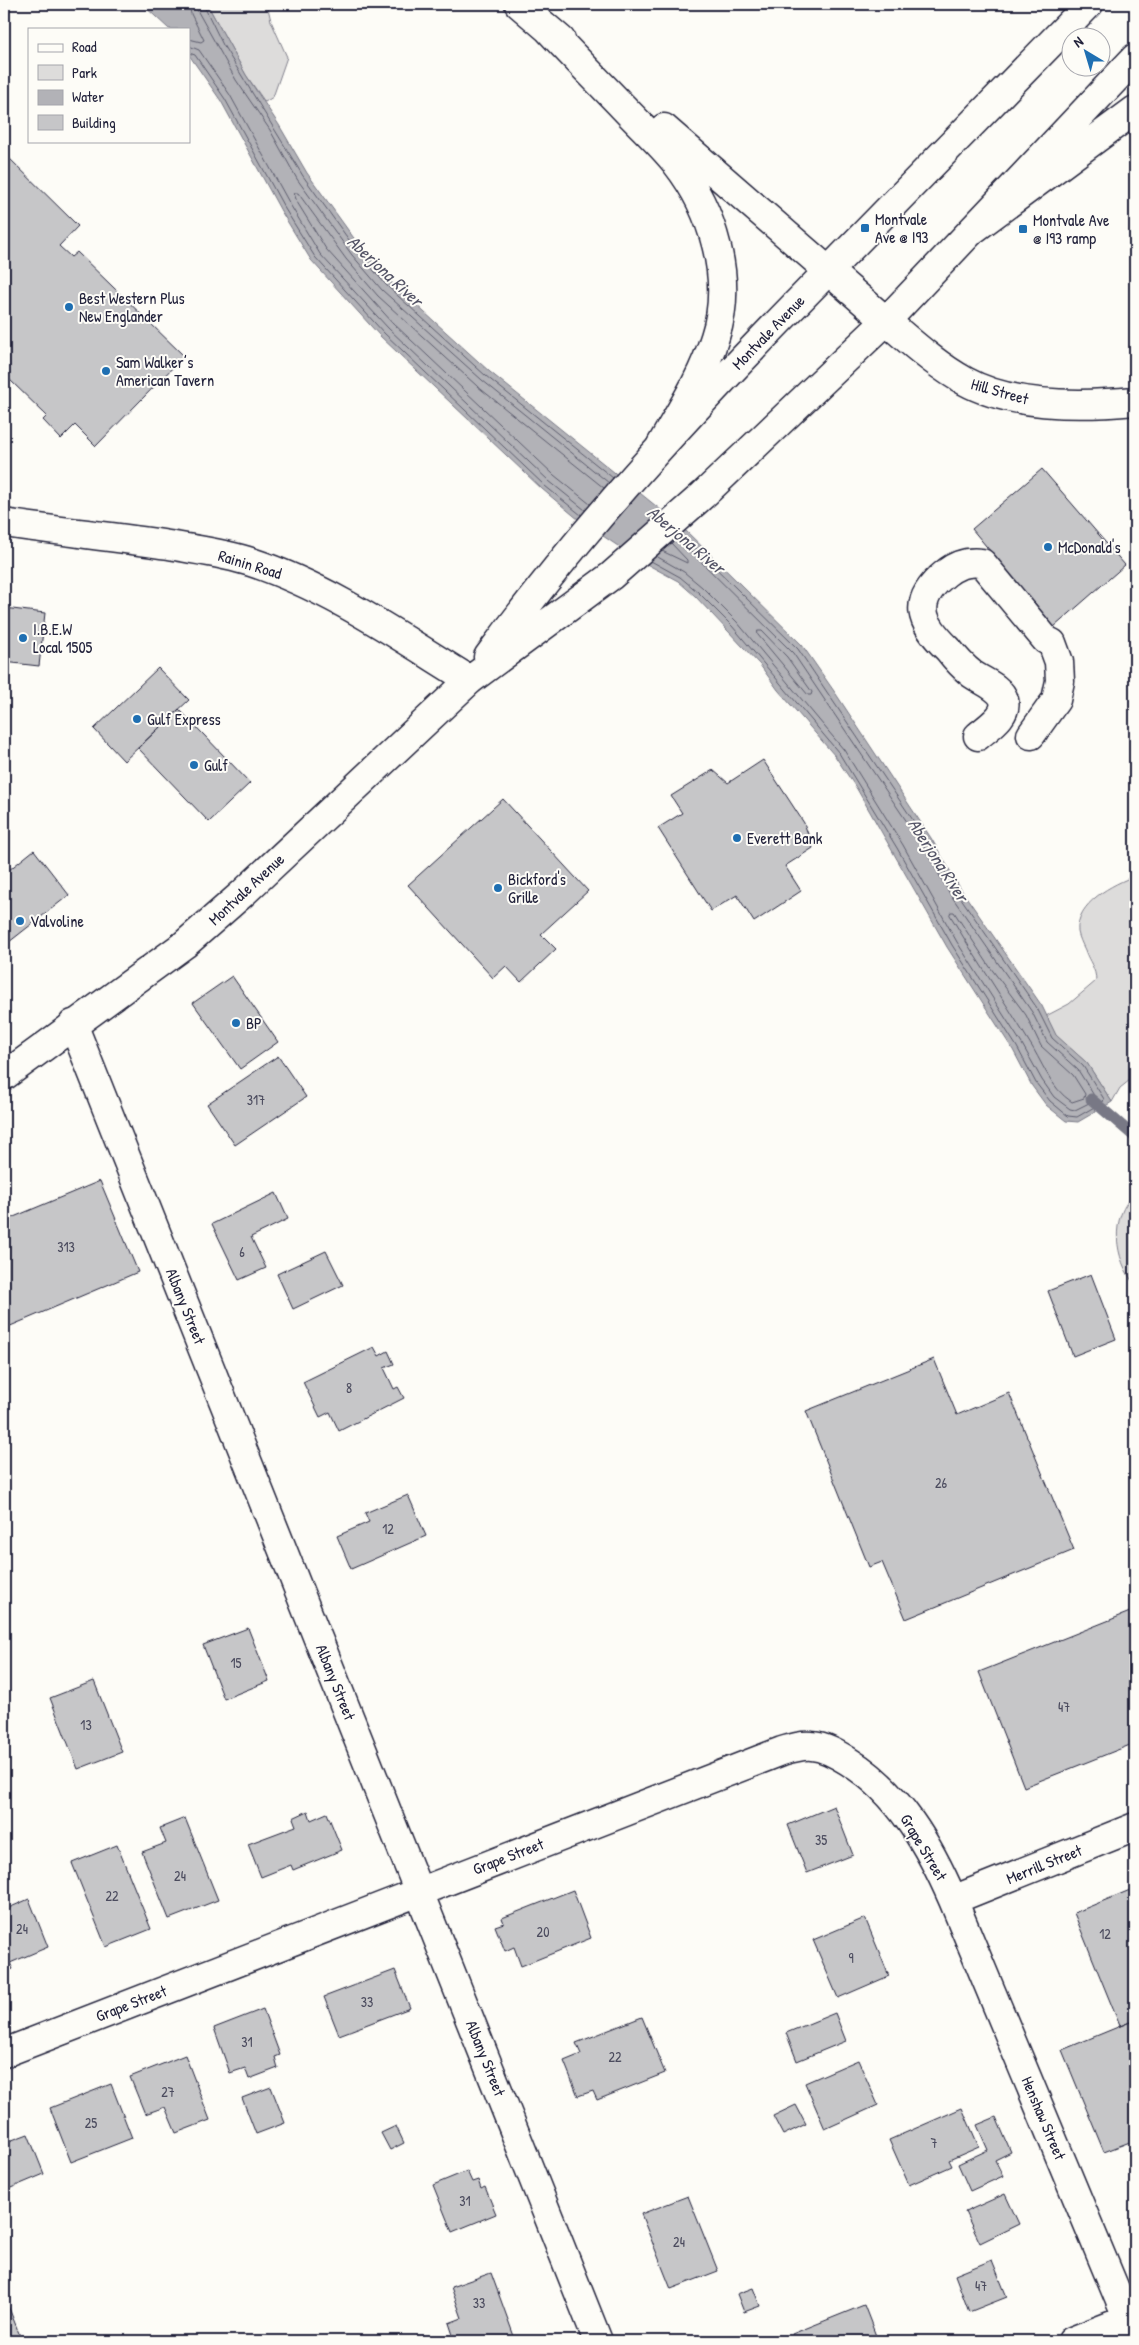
<svg xmlns="http://www.w3.org/2000/svg" width="1139" height="2345" font-family="'Patrick Hand',sans-serif">
<style>
.green{fill:#dddcdb;stroke:#807f8b}
.water{fill:#b2b2b7;stroke:#787885}
.lines{fill:none;stroke-linecap:round;stroke-linejoin:round}
.shore{stroke:#5c5c6d;stroke-width:1}
.stream{stroke:#787885;stroke-width:11}
.building{fill:#c6c6c8;stroke:#22223b}
.minor-casing{stroke:#22223b;stroke-width:31}
.major-casing{stroke:#22223b;stroke-width:31}
.highway-casing{stroke:#22223b;stroke-width:31}
.minor{stroke:#fdfcf7;stroke-width:28}
.major{stroke:#fdfcf7;stroke-width:28}
.highway{stroke:#fdfcf7;stroke-width:28}
.poi-dot{fill:#1f6fb2;stroke:#fdfcf7;stroke-width:2}
.labels{text-anchor:middle;stroke-width:4;stroke-linejoin:round;paint-order:stroke}
.number-label{font-size:14px;fill:#4b4b5e}
.poi-label{font-size:16px;fill:#22223b;stroke:#fdfcf7;text-anchor:start}
.street-label{font-size:16px;fill:#22223b;stroke:#fdfcf7}
.water-label{font-size:18px;font-style:italic;fill:#545466;stroke:#fdfcf7}
</style>
<rect width="100%" height="100%" fill="#fdfcf7"/>
<filter id="ink" filterUnits="userSpaceOnUse"><feTurbulence type="fractalNoise" baseFrequency=".02" numOctaves="2"/><feDisplacementMap in="SourceGraphic" scale="10" xChannelSelector="R" yChannelSelector="G"/><feConvolveMatrix kernelMatrix="1 2 1 2 8 2 1 2 1" color-interpolation-filters="sRGB"/></filter>
<g filter="url(#ink)">
<path class="green" d="M207,4H267L271,21L287,57L273,97L265,102L246,75Z
M1135,876V1076L1120,1088L1112,1102L1087,1063L1056,1036L1046,1016L1069,1004L1096,981C1096,968 1089,962 1085,950C1082,944 1079,937 1078,932C1075,903 1113,884 1135,876Z
M1135,1193V1285C1114,1258 1109,1218 1135,1193Z"/>
<path class="water" d="M142,4H207L246,75L279,125L307,173L361,248L391,282L490,372L682,527L802,645L836,694L931,838L960,888L1042,1006L1056,1035L1087,1063L1112,1102L1078,1122L1066,1121L1046,1105L1032,1086L1013,1050L947,947L857,789L835,756L778,690L760,665L695,596L678,581L639,560L579,520L542,489L380,336L311,260L281,211L221,101L189,55V29H169Z"/>
<g class="lines">
<path class="shore" d="M196,4L197,10L236,80L270,130L297,179L352,255L382,290L482,380L609,483
M203,4L223,45L303,176L357,251L387,286L486,376L613,478
M189,39L201,42L204,40L191,14L189,4
M189,46L199,50L230,95L291,206L320,254L388,328L549,481L585,510
M189,53L195,55L225,99L285,209L315,257L384,333L545,486L581,515
M590,504L554,475L393,323L326,249L297,202L294,193H298L346,259L378,296L477,386L604,488
M662,551L687,563V560L671,543
M656,556L684,572L702,587L737,622L844,750L903,845L957,942L1022,1044L1042,1080L1054,1097L1070,1109L1075,1110L1095,1100V1097L1078,1070L1047,1042L1032,1012L950,894L922,844L793,653L677,538
M651,561L680,577L698,592L732,626L839,753L897,848L952,945L1017,1047L1036,1083L1050,1101L1068,1116L1077,1117L1103,1102L1104,1099L1083,1066L1052,1038L1037,1008L956,891L927,841L798,649L681,534
M758,631H762L787,657L812,692L811,695H808L758,635Z
M951,912H954L990,967L1026,1015L1041,1046L1073,1075L1085,1094L1084,1098L1072,1102C1050,1088 1042,1061 1028,1040C1003,998 975,958 950,915Z"/>
<path class="stream" d="M1091,1099L1135,1137"/>
</g>
<path class="building" d="M4,153L78,226L59,246L71,257L77,252L184,356L96,446L75,425L61,439L43,420L47,416L9,379L4,382Z
M1042,469L1125,565L1054,627L1034,602L1025,610L996,577L1005,569L972,529Z
M4,608L45,613L39,666L4,662Z
M158,668L189,700L124,761L94,729Z
M179,709L250,783L209,822L138,748Z
M763,760L804,823L813,848L785,866L801,891L754,922L737,895L711,911L658,828L682,813L671,796L713,770L728,783Z
M503,799L588,891L541,934L556,949L521,982L506,966L493,978L408,885Z
M34,850L69,895L4,946V874Z
M232,976L278,1042L240,1069L193,1003Z
M278,1056L306,1097L235,1145L207,1104Z
M100,1181L138,1272L8,1327L4,1317V1221Z
M276,1193L288,1219L251,1237L266,1268L239,1280L212,1224Z
M326,1251L343,1285L293,1309L277,1274Z
M1091,1274L1116,1339L1073,1356L1048,1291Z
M374,1347L379,1356L388,1351L394,1364L384,1368L394,1389L398,1387L404,1398L339,1431L330,1412L320,1417L303,1382Z
M934,1359L957,1415L1009,1393L1074,1550L906,1619L882,1562L869,1567L806,1411Z
M408,1495L426,1536L351,1569L337,1536L369,1522L365,1513Z
M1135,1610V1743L1024,1787L979,1672Z
M248,1628L269,1681L224,1699L203,1645Z
M94,1681L122,1752L78,1769L50,1698Z
M834,1806L853,1855L807,1873L788,1825Z
M308,1811L311,1820L327,1813L342,1850L293,1870L291,1865L261,1877L248,1844L296,1826L293,1818Z
M185,1818L218,1900L169,1919L142,1852L166,1843L160,1828Z
M117,1845L151,1929L106,1947L72,1863Z
M1135,1888V2020L1120,2026L1074,1913Z
M573,1890L591,1938L521,1966L514,1947L505,1951L495,1926L504,1923L502,1918Z
M29,1899L48,1947L10,1963L13,1969L4,1973V1910Z
M865,1918L889,1976L838,1998L813,1940Z
M395,1970L410,2008L339,2035L324,1997Z
M263,2009L280,2055L275,2057L278,2068L249,2079L245,2068L230,2073L214,2028Z
M835,2013L846,2041L797,2061L786,2033Z
M642,2017L665,2073L597,2100L593,2091L578,2096L564,2061L581,2054L576,2043Z
M1135,2020V2140L1104,2152L1062,2050Z
M185,2055L210,2120L176,2133L165,2107L145,2114L130,2077Z
M858,2060L878,2105L825,2129L805,2083Z
M111,2084L132,2138L71,2162L50,2108Z
M271,2087L285,2123L256,2134L242,2098Z
M796,2105L806,2124L783,2135L773,2116Z
M962,2108L979,2147L949,2160L952,2166L909,2185L889,2140Z
M996,2117L1011,2152L995,2160L1003,2176L970,2191L958,2164L988,2150L977,2125Z
M396,2126L404,2143L390,2150L381,2133Z
M28,2134L44,2174L6,2190L4,2184V2143Z
M467,2171L472,2182L478,2180L481,2189L485,2187L496,2214L452,2232L433,2185Z
M1005,2194L1019,2224L980,2243L965,2212Z
M688,2196L718,2271L671,2289L641,2214Z
M992,2260L1007,2297L969,2312L955,2275Z
M491,2273L515,2339L509,2341H455L449,2323L462,2318L451,2287Z
M753,2288L760,2306L744,2312L737,2294Z
M7,2303L22,2341H4V2304Z
M864,2305L878,2341H795L792,2334Z"/>
<g class="lines">
<defs>
<path id="minor" d="M886,321C911,342 936,365 965,381C1012,407 1083,406 1135,401
M4,523C59,531 114,537 169,545C196,550 224,553 251,562C330,588 400,637 470,680
M978,736C988,727 1008,716 1004,700C1000,687 983,682 972,674C963,667 955,658 948,649C920,622 911,601 946,573C957,564 968,561 982,563L1046,640L1052,643L1059,662L1060,681L1056,700L1031,735
M73,1024L598,2341
M953,1900L1135,1827
M4,2053L782,1751C792,1748 802,1745 812,1746C825,1747 837,1754 848,1761C899,1792 930,1847 953,1900L1135,2337
M1072,2341L1128,2319"/>
<path id="major" d="M488,657C590,517 709,392 830,269C917,181 1002,92 1089,4
M4,1076L185,944L242,894L470,680L611,576L703,495L886,321L1135,58"/>
<path id="highway" d="M519,4L561,40
M548,29C573,56 599,82 624,108C641,126 661,144 676,163C713,210 734,279 715,337C703,376 681,410 661,445
M664,128L886,321
M974,229L1135,110"/>
</defs>
<use href="#minor" class="minor-casing"/>
<use href="#major" class="major-casing"/>
<use href="#highway" class="highway-casing"/>
<use href="#minor" class="minor"/>
<use href="#major" class="major"/>
<use href="#highway" class="highway"/>
</g>
</g>
<g class="poi-dot">
<rect x="860" y="223" width="10" height="10" rx="2.5"/>
<rect x="1018" y="224" width="10" height="10" rx="2.5"/>
<circle cx="69" cy="307" r="5"/>
<circle cx="106" cy="371" r="5"/>
<circle cx="1048" cy="547" r="5"/>
<circle cx="23" cy="638" r="5"/>
<circle cx="137" cy="719" r="5"/>
<circle cx="194" cy="765" r="5"/>
<circle cx="737" cy="838" r="5"/>
<circle cx="498" cy="888" r="5"/>
<circle cx="20" cy="921" r="5"/>
<circle cx="236" cy="1023" r="5"/>
</g>
<g class="labels">
<g class="number-label">
<text x="256" y="1105">317</text>
<text x="66" y="1252">313</text>
<text x="242" y="1257">6</text>
<text x="349" y="1393">8</text>
<text x="941" y="1488">26</text>
<text x="388" y="1534">12</text>
<text x="236" y="1668">15</text>
<text x="1064" y="1712">47</text>
<text x="86" y="1730">13</text>
<text x="821" y="1845">35</text>
<text x="180" y="1881">24</text>
<text x="112" y="1901">22</text>
<text x="22" y="1934">24</text>
<text x="543" y="1937">20</text>
<text x="1105" y="1939">12</text>
<text x="851" y="1963">9</text>
<text x="367" y="2007">33</text>
<text x="247" y="2047">31</text>
<text x="615" y="2062">22</text>
<text x="168" y="2097">27</text>
<text x="91" y="2128">25</text>
<text x="934" y="2148">7</text>
<text x="465" y="2206">31</text>
<text x="679" y="2247">24</text>
<text x="981" y="2291">47</text>
<text x="479" y="2308">33</text>
</g>
<g class="poi-label">
<text x="875" y="225">Montvale<tspan x="875" dy="18">Ave @ I93</tspan></text>
<text x="1033" y="226">Montvale Ave<tspan x="1033" dy="18">@ I93 ramp</tspan></text>
<text x="79" y="304">Best Western Plus<tspan x="79" dy="18">New Englander</tspan></text>
<text x="116" y="368">Sam Walker’s<tspan x="116" dy="18">American Tavern</tspan></text>
<text x="1058" y="553">McDonald's</text>
<text x="33" y="635">I.B.E.W<tspan x="33" dy="18">Local 1505</tspan></text>
<text x="147" y="725">Gulf Express</text>
<text x="204" y="771">Gulf</text>
<text x="747" y="844">Everett Bank</text>
<text x="508" y="885">Bickford's<tspan x="508" dy="18">Grille</tspan></text>
<text x="30" y="927">Valvoline</text>
<text x="246" y="1029">BP</text>
</g>
<g class="street-label">
<text transform="translate(768 332) rotate(-46)" y="6">Montvale Avenue</text>
<text transform="translate(1000 391) rotate(16)" y="6">Hill Street</text>
<text transform="translate(250 564) rotate(17)" y="6">Rainin Road</text>
<text transform="translate(246 889) rotate(-43)" y="6">Montvale Avenue</text>
<text transform="translate(186 1306) rotate(68)" y="6">Albany Street</text>
<text transform="translate(336 1682) rotate(68)" y="6">Albany Street</text>
<text transform="translate(924 1847) rotate(59)" y="6">Grape Street</text>
<text transform="translate(508 1856) rotate(-21)" y="6">Grape Street</text>
<text transform="translate(1044 1864) rotate(-22)" y="6">Merrill Street</text>
<text transform="translate(131 2003) rotate(-21)" y="6">Grape Street</text>
<text transform="translate(486 2058) rotate(68)" y="6">Albany Street</text>
<text transform="translate(1044 2118) rotate(67)" y="6">Henshaw Street</text>
</g>
<g class="water-label">
<text transform="translate(385 271) rotate(43)" y="6">Aberjona River</text>
<text transform="translate(686 540) rotate(40)" y="6">Aberjona River</text>
<text transform="translate(938 860) rotate(57)" y="6">Aberjona River</text>
</g>
</g>
<rect width="1139" height="2345" fill="none" stroke="#fdfcf7" stroke-width="20"/>
<rect x="10" y="10" width="1119" height="2325" fill="none" stroke="#22223b" stroke-width="2" filter="url(#ink)"/>
<rect x="28" y="28" width="162" height="115" fill="#fdfcf7" stroke="#a5a5ac"/>
<rect x="38" y="44" width="25" height="8" fill="#fdfcf7" stroke="#a5a5ac"/>
<text x="72" y="52" font-size="15" fill="#22223b">Road</text>
<rect x="38" y="65" width="25" height="15" fill="#dddcdb" stroke="#a5a5ac"/>
<text x="72" y="78" font-size="15" fill="#22223b">Park</text>
<rect x="38" y="90" width="25" height="15" fill="#b2b2b7" stroke="#a5a5ac"/>
<text x="72" y="102" font-size="15" fill="#22223b">Water</text>
<rect x="38" y="115" width="25" height="15" fill="#c6c6c8" stroke="#a5a5ac"/>
<text x="72" y="128" font-size="15" fill="#22223b">Building</text>
<g transform="translate(1086 52) rotate(322)"><circle r="24" fill="#fdfcf7" stroke="#a5a5ac"/>
<path d="M0-4L9 19L0 12L-9 19Z" fill="#1f6fb2"/>
<text y="-8" font-size="14" font-weight="bold" text-anchor="middle" fill="#22223b">N</text>
</g>
</svg>
